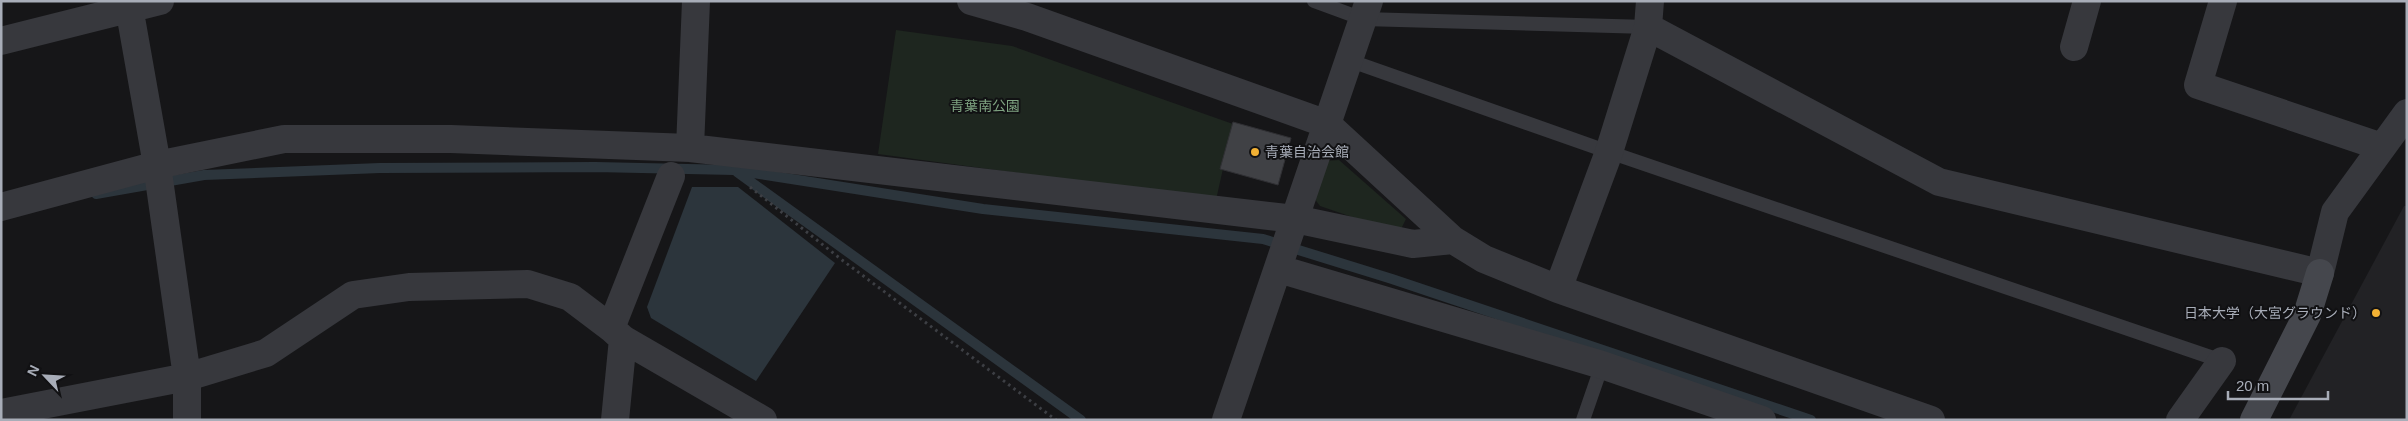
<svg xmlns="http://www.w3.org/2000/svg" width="2408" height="421" font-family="Arial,'Noto Sans JP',sans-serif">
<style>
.built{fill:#222225}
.green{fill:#1e261f}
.water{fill:#2c353c}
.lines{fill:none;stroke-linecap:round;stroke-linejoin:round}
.stream{stroke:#2c353c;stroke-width:10}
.building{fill:#404145;stroke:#303034}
.path{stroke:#3d3f44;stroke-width:3;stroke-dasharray:2.5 4;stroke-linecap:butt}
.lane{stroke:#37383d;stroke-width:14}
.street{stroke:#37383d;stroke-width:28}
.secondary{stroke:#45474d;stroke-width:28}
.poi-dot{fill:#f2b134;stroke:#111113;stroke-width:2}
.labels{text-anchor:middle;stroke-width:4;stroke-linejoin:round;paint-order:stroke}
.park-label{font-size:14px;fill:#7fa381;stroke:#111113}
.poi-label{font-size:14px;fill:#a8adb8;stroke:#111113;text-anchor:start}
</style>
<rect width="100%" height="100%" fill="#161618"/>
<path class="built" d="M2404,206H2407V420H2289Z"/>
<path class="green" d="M896,30L1012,46L1233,124L1216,200L878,154Z
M1339,160L1406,219L1399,233L1320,206L1311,194L1324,161Z"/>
<path class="water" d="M692,187H738L835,263L756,381L651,318L647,307Z"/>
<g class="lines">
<path class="stream" d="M737,172L1081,420
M96,194L204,175L380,168L595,167L734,170L983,209L1263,239L1392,279L1811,420"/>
</g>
<path class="building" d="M1233,122L1291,138L1278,185L1220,169Z"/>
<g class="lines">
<path class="path" d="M750,187L842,260L1056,420"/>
<path class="lane" d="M1314,1L1363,19L1648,27
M1348,60L1609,152L2222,361
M1583,420L1602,365"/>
<path class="street" d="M128,1L157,165L187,377V420
M971,1L1027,17L1327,124L1453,240L1484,259L1558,289L1931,420
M2223,1L2198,85L2382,147
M1648,27L1939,182L2320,273L2335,212L2407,113
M1,41L160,1
M2074,47L2087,1
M690,148L696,1
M1,207L157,165L284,139H451L690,148L1295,219L1413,244L1453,240
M1279,269L1602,365L1762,420
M1558,289L1609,152L1648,27L1650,1
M611,328L671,176
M1,413L187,377L266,353L353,295L409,287L528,284L570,297L611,328L623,339L763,420
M615,420L623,339
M1226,420L1369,1
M2180,420L2222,361"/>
<path class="secondary" d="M2254,420L2307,315L2320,273"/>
</g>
<g class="poi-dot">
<circle cx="1255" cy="152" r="5"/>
<circle cx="2376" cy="313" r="5"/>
</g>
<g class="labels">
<g class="park-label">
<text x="985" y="111">青葉南公園</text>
</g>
<g class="poi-label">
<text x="1265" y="157">青葉自治会館</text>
<text x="2366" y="318" text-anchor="end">日本大学（大宮グラウンド）</text>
</g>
</g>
<rect width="2408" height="421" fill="none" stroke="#a8adb8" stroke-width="5"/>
<g transform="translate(45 376) rotate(295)" stroke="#111113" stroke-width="4" paint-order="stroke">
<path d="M0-4L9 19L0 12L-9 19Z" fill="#a8adb8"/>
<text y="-8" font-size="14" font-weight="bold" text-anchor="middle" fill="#a8adb8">N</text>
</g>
<path d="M2228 391v8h100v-8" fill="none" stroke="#a8adb8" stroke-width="2.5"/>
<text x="2236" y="391" font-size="15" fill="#a8adb8" stroke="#111113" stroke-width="4" paint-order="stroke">20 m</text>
</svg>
